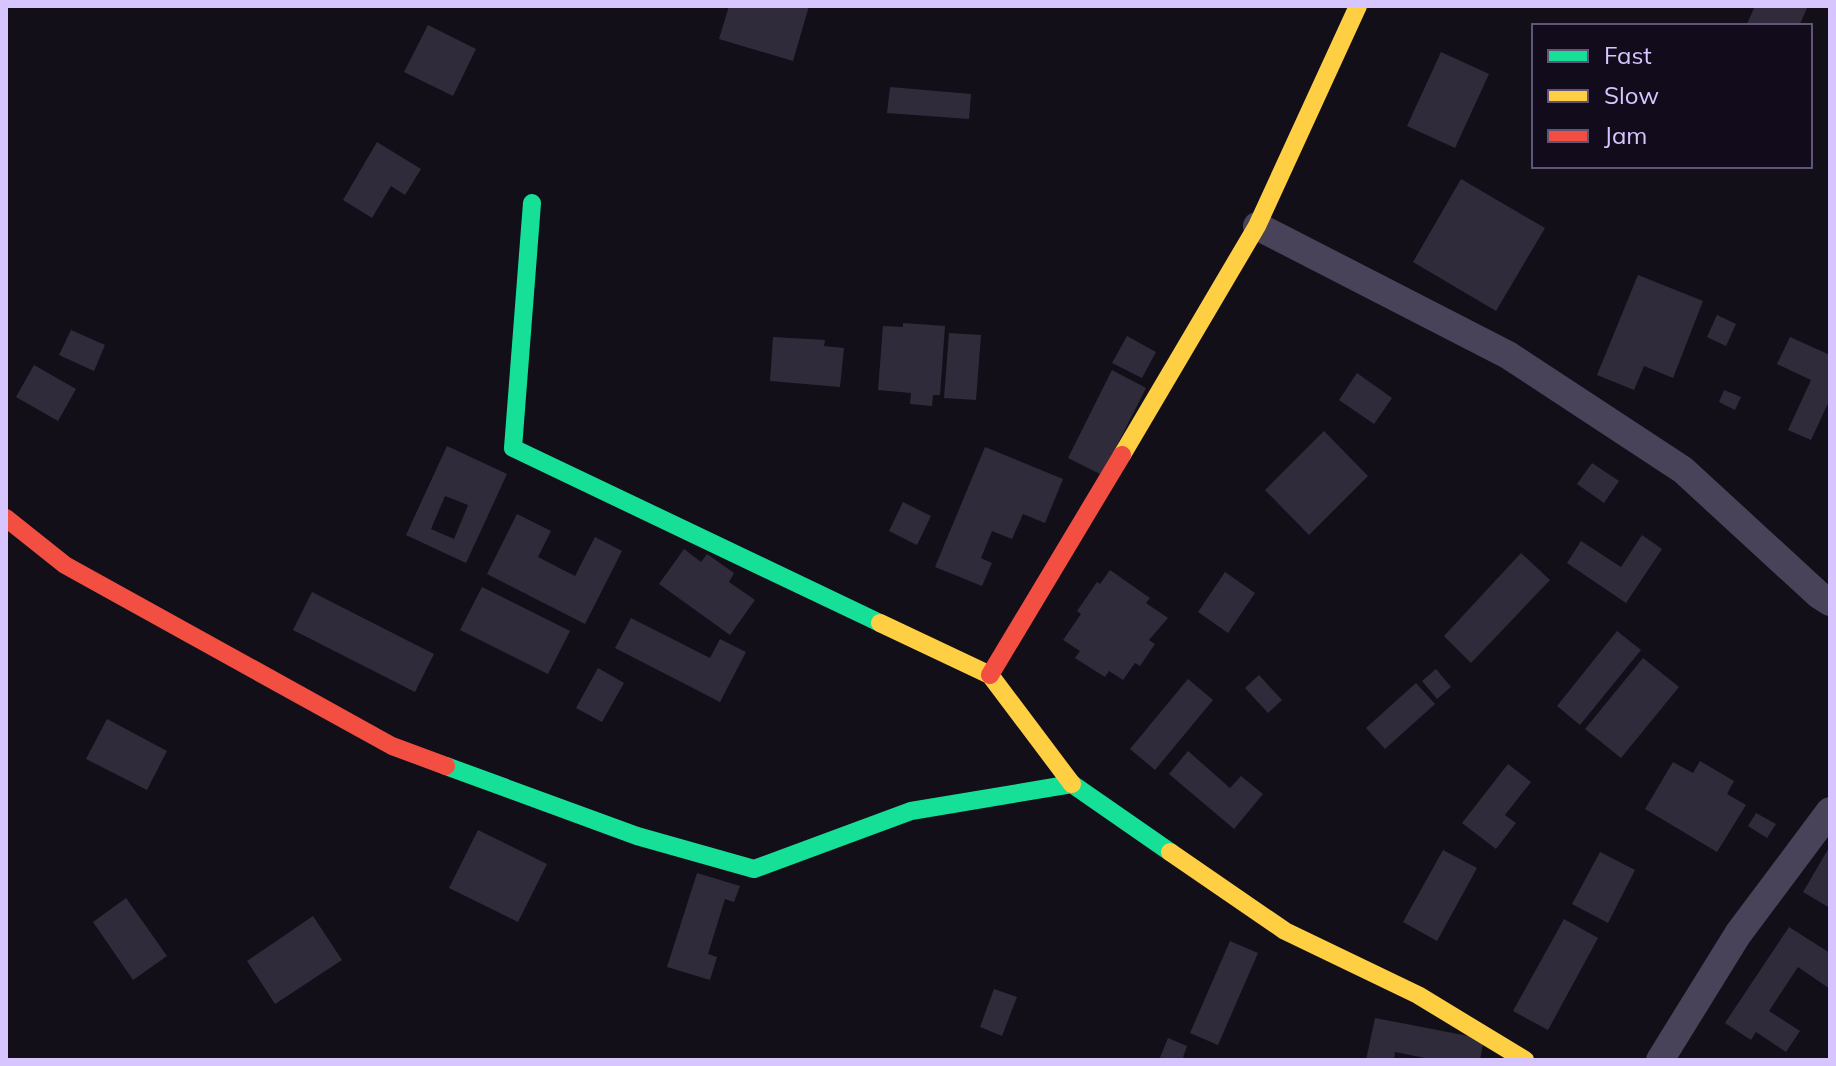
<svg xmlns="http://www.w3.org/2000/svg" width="1836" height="1066" font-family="Mulish,sans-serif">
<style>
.building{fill:#302b3b;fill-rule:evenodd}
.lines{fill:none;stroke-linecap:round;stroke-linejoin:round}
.street{stroke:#484359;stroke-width:28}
.fast{stroke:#16e098;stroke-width:18}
.slow{stroke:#ffcf43;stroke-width:18}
.jam{stroke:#f24e42;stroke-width:18}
</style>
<rect width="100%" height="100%" fill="#120f18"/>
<path class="building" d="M729,6H809L793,61L719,39Z
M1755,6H1808L1799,26H1746Z
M428,25L476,49L453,96L404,72Z
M1441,52L1489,74L1455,148L1407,126Z
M890,87L971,94L969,119L887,113Z
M377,142L421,169L405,195L391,186L372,218L343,200Z
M1461,179L1545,228L1496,311L1413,262Z
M1638,275L1703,301L1673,378L1644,366L1634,390L1597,375Z
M1717,315L1736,324L1726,346L1707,337Z
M903,323L945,326L940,395H933L932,406L910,404L911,393L878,390L883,326L903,327Z
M71,330L105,345L94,371L59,355Z
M949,333L981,335L976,400L944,398Z
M1127,336L1156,352L1142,378L1112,363Z
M773,337L825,340L824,346L844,348L840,387L770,381Z
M1790,337L1830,355V399L1811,440L1788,430L1811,380L1777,364Z
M34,365L76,389L58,421L16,397Z
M1112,370L1146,388L1102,475L1068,458Z
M1357,373L1392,398L1374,424L1339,400Z
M1724,390L1741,397L1735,410L1719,402Z
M1324,431L1368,476L1309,535L1265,490Z
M447,446L507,474L466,563L406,535ZM445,496L468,505L454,539L431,529Z
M985,447L1063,479L1045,523L1023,514L1012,539L992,531L981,558L992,563L982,586L935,567Z
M1592,463L1619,481L1604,503L1577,484Z
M903,502L931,516L917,545L889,531Z
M517,514L551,531L538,557L575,576L595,537L622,551L585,624L487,574Z
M1642,535L1662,549L1626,603L1567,563L1581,541L1621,567Z
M684,549L701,562L707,554L734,573L729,582L755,600L730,635L659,584Z
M1521,553L1550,580L1471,663L1444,636Z
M1110,570L1150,598L1146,603L1168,618L1149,640L1155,644L1140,666L1135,663L1123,680L1109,671L1105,677L1075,658L1080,651L1063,640L1081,614L1077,611L1097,582L1100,584Z
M1225,572L1255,593L1228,633L1198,612Z
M482,587L570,631L548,674L460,630Z
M312,592L434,654L415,692L293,630Z
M631,618L710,658L720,639L746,652L720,702L615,648Z
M1617,631L1641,650L1580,725L1557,706Z
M1643,658L1679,687L1621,758L1585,729Z
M598,668L624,683L602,722L576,708Z
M1436,669L1451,687L1437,699L1422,681Z
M1259,675L1282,700L1268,713L1245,688Z
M1188,679L1213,700L1155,770L1130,749Z
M1416,683L1435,704L1385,749L1366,728Z
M107,719L167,751L147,790L86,759Z
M1188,751L1230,788L1241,776L1263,794L1234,829L1169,774Z
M1700,761L1734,781L1727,794L1746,805L1717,852L1645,809L1673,762L1693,773Z
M1508,764L1531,782L1505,815L1516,823L1496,849L1462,823Z
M1756,813L1776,824L1767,838L1748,826Z
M478,830L547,864L518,922L449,888Z
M1830,846V908L1803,892Z
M1443,850L1477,868L1437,941L1403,922Z
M1600,852L1635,870L1608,923L1572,904Z
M697,873L740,886L734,902L725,899L708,954L717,957L710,980L667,967Z
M126,898L167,956L133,980L93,922Z
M313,916L342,960L275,1004L247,961Z
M1564,919L1598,938L1548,1030L1513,1011Z
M1789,927L1830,953V989L1798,967L1769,1011L1800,1031L1786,1052L1756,1032L1751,1040L1725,1023Z
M1230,941L1258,953L1218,1045L1190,1033Z
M994,989L1017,997L1002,1036L980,1027Z
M1375,1018L1484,1039L1480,1060H1435L1395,1052L1394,1060H1366Z
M1168,1038L1187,1046L1183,1057L1190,1060H1159Z"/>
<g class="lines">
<path class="street" d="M1257,226L1508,355L1683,470L1819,595L1830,602
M1660,1060L1738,934L1830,811"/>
<path class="fast" d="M532,203L513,448L880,623
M446,766L637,836L754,869L911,811L1072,784L1170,852"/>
<path class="slow" d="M1122,455L1257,226L1358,6
M880,623L990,675L1072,784
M1170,852L1285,931L1418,995L1525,1060"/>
<path class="jam" d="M6,518L65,565L392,746L446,766
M990,675L1122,455"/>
</g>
<rect width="1836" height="1066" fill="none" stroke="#d6c5ff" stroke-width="16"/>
<rect x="1532" y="24" width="280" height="144" fill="#110b1c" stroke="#605577" stroke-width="2"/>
<rect x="1548" y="50" width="40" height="12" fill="#16e098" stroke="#605577" stroke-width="2"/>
<text x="1604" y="64" font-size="24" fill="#d6c5ff">Fast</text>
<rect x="1548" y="90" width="40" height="12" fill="#ffcf43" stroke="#605577" stroke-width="2"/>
<text x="1604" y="104" font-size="24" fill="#d6c5ff">Slow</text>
<rect x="1548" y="130" width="40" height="12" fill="#f24e42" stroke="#605577" stroke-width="2"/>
<text x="1604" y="144" font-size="24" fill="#d6c5ff">Jam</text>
</svg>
